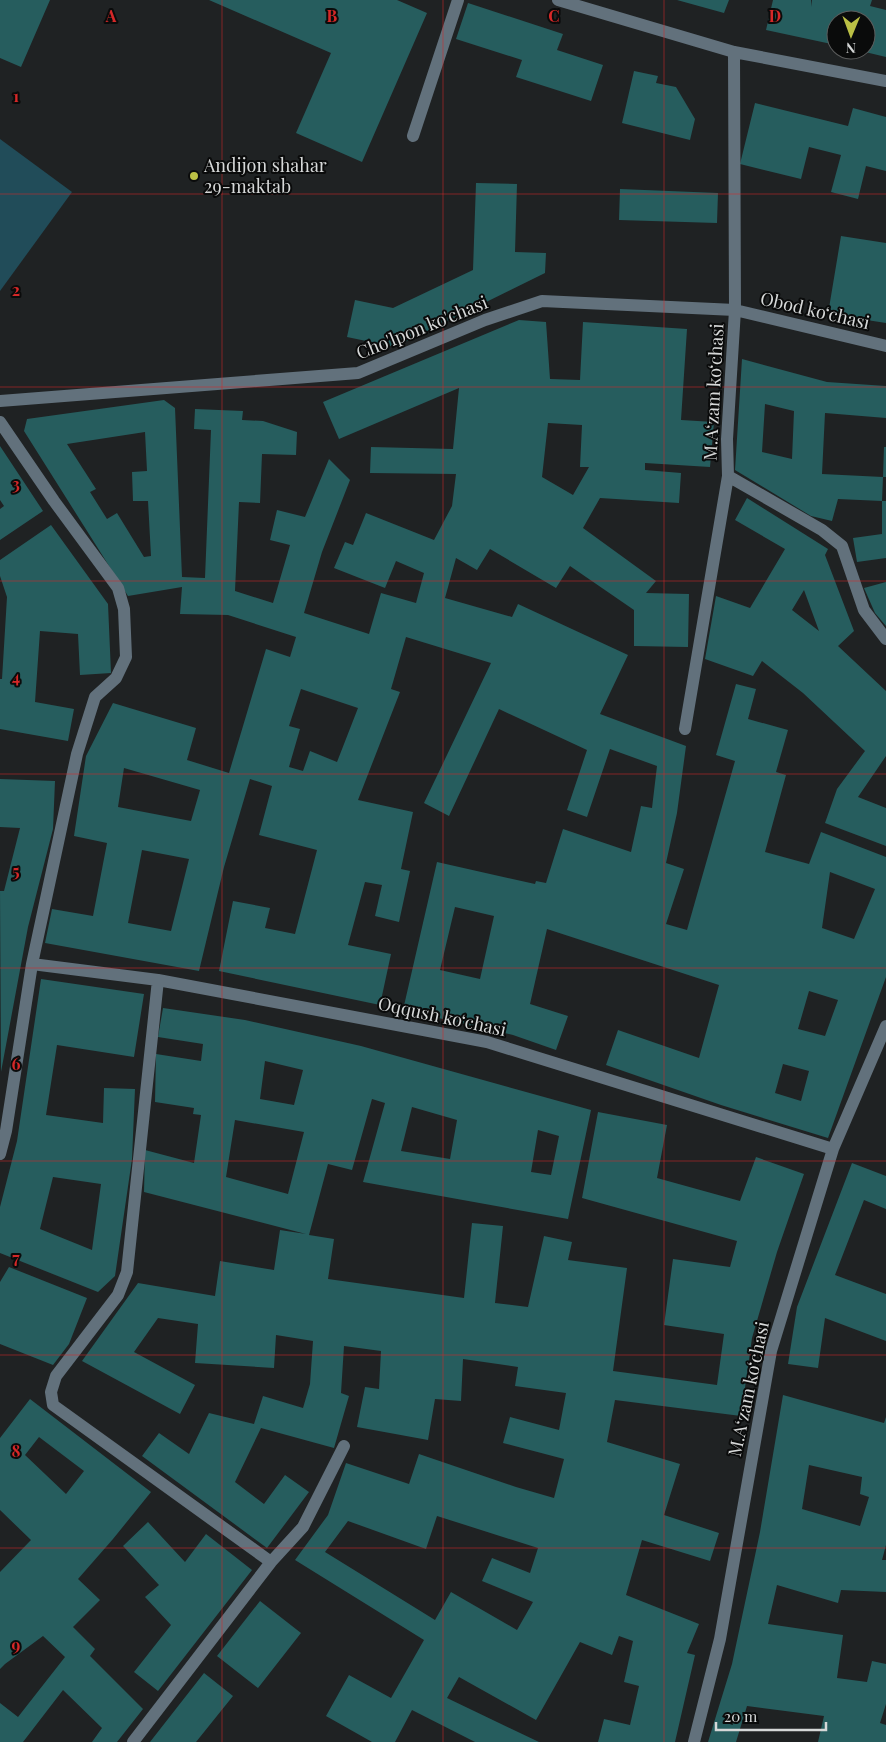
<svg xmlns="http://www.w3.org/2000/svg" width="886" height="1742" font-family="'Playfair Display',serif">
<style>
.green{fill:#214c59}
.building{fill:#265d5e;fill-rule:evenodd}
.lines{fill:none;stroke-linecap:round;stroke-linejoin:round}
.minor{stroke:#62717c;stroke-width:12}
.grid{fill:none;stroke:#d62828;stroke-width:1;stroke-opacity:0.55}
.poi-dot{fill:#bbc045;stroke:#0a0b0b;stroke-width:2}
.labels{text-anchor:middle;stroke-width:4;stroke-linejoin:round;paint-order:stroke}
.poi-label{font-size:18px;fill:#d6d8d8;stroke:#0a0b0b;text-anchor:start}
.street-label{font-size:18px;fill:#d6d8d8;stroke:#0a0b0b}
.grid-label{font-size:16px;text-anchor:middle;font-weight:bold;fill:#d62828;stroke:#0a0b0b;stroke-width:4;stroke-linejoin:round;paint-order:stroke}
</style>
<rect width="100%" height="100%" fill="#1f2223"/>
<path class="green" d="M0,139L72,192L0,291Z"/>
<path class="building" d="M0,0H50L21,67L0,58Z
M209,0H397L427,13L362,162L296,133L331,53Z
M677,0H729L724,13Z
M773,0H811V7L812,0H872L870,6L886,10V57L861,51L866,50V20H836V45L766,30Z
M468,3L563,34L557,50L603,65L591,101L516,77L522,60L456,39Z
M634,71L658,76L656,83L676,87L695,119L690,140L622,123Z
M755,103L848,126L853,108L886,117V171L866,166L858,199L831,192L841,155L809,147L801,179L740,164Z
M476,183L517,184L515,252L546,253L545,273L395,347L347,337L355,300L393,308L473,270Z
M620,189L718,193L717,223L619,220Z
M841,236L886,243V323L828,314Z
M519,320L546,322L550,379L580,380L583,322L687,329L681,420L714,422L710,467L645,463V470L681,473L679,503L600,498L583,528L656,581L646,593L689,594L688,647L634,646V610L570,566L556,588L490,549L477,570L456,558L445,598L512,617L518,604L628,655L600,714L686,746L677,813L666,863L684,869L666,924L687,930L735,761L716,755L736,684L756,689L748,719L788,730L776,772L786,775L765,852L809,864L821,832L886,857V977L828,1138L721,1105L606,1065L618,1030L699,1058L719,985L547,929L530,1004L568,1016L556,1050L513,1035L403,1010L437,862L535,884L536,881L546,883L563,829L631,852L641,806L652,808L657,766L610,749L587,817L567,810L587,750L499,709L449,816L424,803L491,663L406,637L391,689L400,692L358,800L413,812L401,869L410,871L399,922L375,916L382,885L365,882L348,945L391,954L380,1005L219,971L233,901L270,908L265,928L295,934L317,850L259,835L272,786L250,779L224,867L199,971L45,943L52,909L93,916L107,843L74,836L86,756L113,703L196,728L187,760L229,773L266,649L290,657L296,637L228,615L180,614L182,587L128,596L24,431L27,419L164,400L175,408L182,577L205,578L211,430L194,429L195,409L243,411L242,420L263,421L297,432L296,455L262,454L260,503L239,502L235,591L273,603L290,545L270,540L277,510L305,517L329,459L350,480L322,552L304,613L369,634L381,593L416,603L424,573L396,561L385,588L334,568L345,542L353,545L366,513L434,540L452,506L456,474L370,473L371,447L453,449L459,388L339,439L323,402ZM548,423L582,425L580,467H589L573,495L542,477ZM145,432L147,471L132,472L133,501H148L151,556L144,557L117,513L107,519L90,492L96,489L67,444ZM301,689L358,708L337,762L310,751L303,771L289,767L300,729L289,726ZM124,768L200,790L191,821L118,807ZM142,850L189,859L171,931L128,923ZM830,872L875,889L854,939L822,928ZM455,907L494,916L480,979L440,970ZM809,991L838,1000L825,1036L798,1029ZM783,1064L809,1071L801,1101L775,1093Z
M742,359L827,382L886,386V418L825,413L822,474L883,477L882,501L838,499L832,521L811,516L735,470ZM765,404L794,411L792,459L762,452Z
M0,446L43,511L0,540V509L4,506L0,500Z
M884,447H886V477H883Z
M747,498L828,549L825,555L854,631L838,646L886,691V756L858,797L886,808V846L825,823L837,789L865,751L803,693L762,661L753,676L705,659L716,596L750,608L785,549L735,520ZM804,590L819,631L792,610Z
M882,501H886V558L857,562L853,538L882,534Z
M51,525L108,604L111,673L80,675L78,634L40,631L35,702L74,709L68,741L0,729V679H2L7,597L0,576V560Z
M886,582V626L875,613L864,588Z
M0,779L55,781L53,829L28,927L1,1072L0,891H4L20,828L0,827Z
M41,979L144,994L134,1057L57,1045L46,1115L103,1123L104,1088L135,1089L132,1159L115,1276L98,1292L0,1253V1207L17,1141ZM53,1177L101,1184L92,1250L40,1229Z
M163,1008L245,1020L361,1046L591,1110L568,1219L363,1182L385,1103L372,1099L352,1170L328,1164L309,1235L334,1239L328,1279L464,1298L472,1223L503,1226L495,1303L528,1307L544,1236L572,1242L568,1260L627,1268L613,1371L717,1385L724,1334L664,1325L673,1259L730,1267L737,1241L582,1198L598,1112L667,1125L657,1178L740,1201L756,1157L804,1174L777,1252L752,1338L741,1416L615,1400L607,1442L680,1464L664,1515L719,1533L710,1561L642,1540L626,1595L699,1624L687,1653L695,1655L675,1742H598L604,1719L630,1725L639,1686L624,1682L633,1641L619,1636L612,1655L580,1642L536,1720L459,1677L447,1698L539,1742H475L412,1710L395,1742H372L326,1716L349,1675L391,1698L424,1640L295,1560L328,1515L346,1463L409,1484L419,1454L516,1487L554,1498L564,1459L503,1443L510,1417L559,1430L566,1393L515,1386L518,1367L463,1359L461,1401L435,1399L428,1440L357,1427L365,1387L379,1389L381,1351L344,1346L341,1393L349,1396L334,1448L261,1428L235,1482L264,1504L285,1475L309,1492L267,1548L142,1456L159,1433L189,1454L209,1413L254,1424L263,1396L303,1408L310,1384L313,1341L276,1335L274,1368L195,1363L198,1324L158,1318L134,1352L195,1385L180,1414L82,1361L138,1283L215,1296L220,1261L274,1270L280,1230L306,1234L144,1192L145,1150L194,1163L201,1115L193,1114L194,1108L155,1102L156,1054L201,1061L203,1044L158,1037ZM265,1061L303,1070L294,1105L260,1099ZM412,1107L457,1120L450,1159L401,1151ZM235,1120L304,1132L288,1194L226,1177ZM538,1130L559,1136L551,1175L531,1172ZM437,1516L538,1548L530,1573L492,1558L482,1581L533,1602L517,1630L451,1592L435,1620L325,1552L348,1521L426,1549Z
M852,1163L886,1176V1209L864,1200L835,1275L886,1294V1341L825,1318L818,1368L788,1364L797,1307Z
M9,1267L87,1298L69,1344L53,1365L0,1344V1282Z
M783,1395L884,1423L886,1417V1545L882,1560H886V1592L841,1590L838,1603L777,1585L768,1624L843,1635L837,1678L867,1682L872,1661L886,1664V1704L880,1723L886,1725V1742H818L824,1716L747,1706L736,1742H708L732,1664L760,1532ZM809,1465L862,1477L860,1494L869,1497L860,1526L802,1509Z
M30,1399L151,1492L113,1539L78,1579L100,1600L73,1627L95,1649L90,1656L143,1709L117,1742H92L102,1728L63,1690L23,1742H0V1703L18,1717L65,1657L43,1636L5,1664L0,1669V1572L31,1540L0,1510V1438ZM39,1437L84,1471L66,1494L25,1455Z
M148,1522L185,1562L206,1534L252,1570L158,1691L134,1672L171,1625L145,1597L159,1585L123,1546Z
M260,1601L301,1633L258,1688L217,1656Z
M204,1673L233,1696L196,1742H150Z"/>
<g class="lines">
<path class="minor" d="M558,0L734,52L886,81
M734,52L735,310L727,439L728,476L822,530L842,546L864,610L886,639
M413,136L458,0
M0,401L358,373L485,320L542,301L735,310L886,346
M0,422L54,501L118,588L124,609L126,657L116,678L95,697L77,754L32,964L6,1131L0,1154
M685,729L728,476
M32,964L158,980L487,1042L833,1149
M271,1562L303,1527L344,1446
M133,1742L271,1562L53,1405L51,1392L56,1376L118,1295L127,1272L158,980
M694,1742L720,1639L771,1351L833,1149L886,1026"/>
</g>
<path class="grid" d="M222,0V1742M443,0V1742M664,0V1742M0,194H886M0,387H886M0,581H886M0,774H886M0,968H886M0,1161H886M0,1355H886M0,1548H886"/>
<circle class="poi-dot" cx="194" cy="176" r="5"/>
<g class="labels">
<g class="poi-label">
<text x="204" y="172">Andijon shahar<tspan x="204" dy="21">29-maktab</tspan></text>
</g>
<g class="street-label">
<text transform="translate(815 311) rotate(13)" y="6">Obod koʻchasi</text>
<text transform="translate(422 328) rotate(-22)" y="6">Cho'lpon ko'chasi</text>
<text transform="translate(714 392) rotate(-87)" y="6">M.Aʻzam koʻchasi</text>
<text transform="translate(442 1017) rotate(12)" y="6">Oqqush koʻchasi</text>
<text transform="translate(749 1389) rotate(-78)" y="6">M.Aʻzam koʻchasi</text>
</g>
</g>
<g class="grid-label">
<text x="111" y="22">A</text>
<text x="332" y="22">B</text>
<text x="554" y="22">C</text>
<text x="775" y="22">D</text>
<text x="16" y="102">1</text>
<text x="16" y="296">2</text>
<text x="16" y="490">3</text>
<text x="16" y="683">4</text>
<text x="16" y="877">5</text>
<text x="16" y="1070">6</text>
<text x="16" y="1264">7</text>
<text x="16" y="1457">8</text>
<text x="16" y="1651">9</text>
</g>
<g transform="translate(851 35) rotate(181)"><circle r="24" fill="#0a0b0b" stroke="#5c5d5d"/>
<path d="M0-4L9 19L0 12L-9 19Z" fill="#bbc045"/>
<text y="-8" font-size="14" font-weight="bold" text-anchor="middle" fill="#d6d8d8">N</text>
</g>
<path d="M716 1722v8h110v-8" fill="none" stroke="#d6d8d8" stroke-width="2.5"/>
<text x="724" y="1722" font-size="15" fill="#d6d8d8" stroke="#0a0b0b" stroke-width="4" paint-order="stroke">20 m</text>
</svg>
